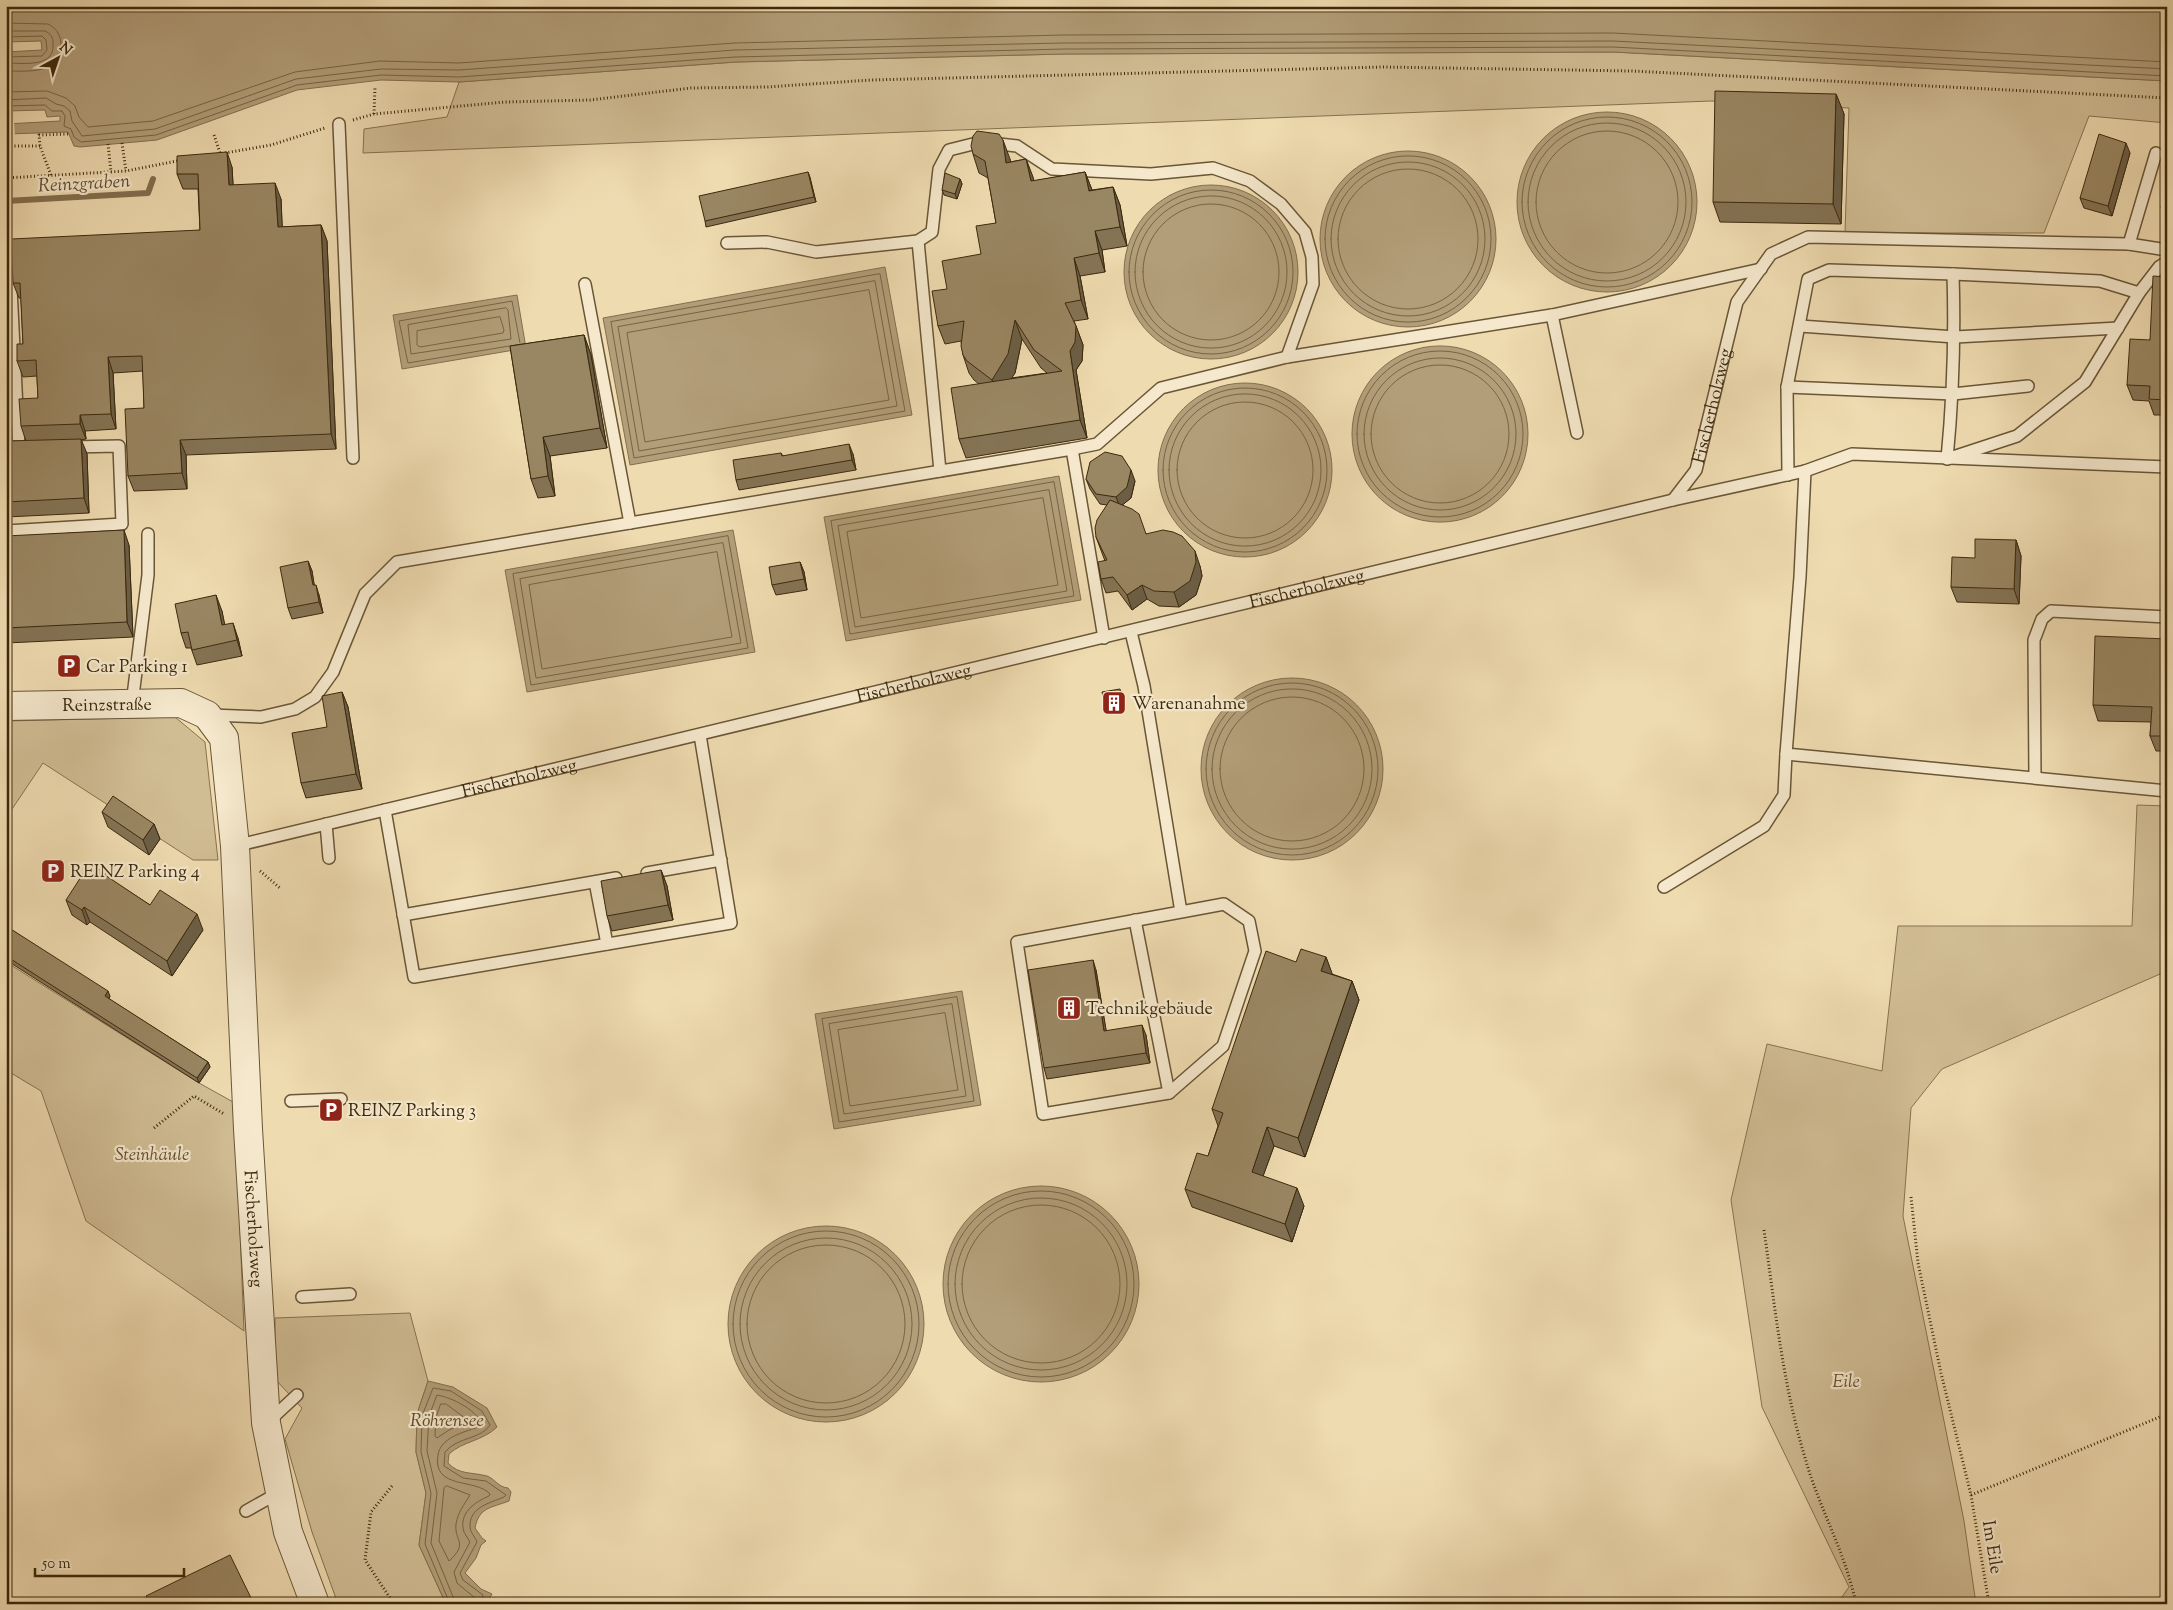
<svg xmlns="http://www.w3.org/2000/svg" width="2173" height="1610" font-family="'Sorts Mill Goudy',serif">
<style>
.green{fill:#d1bd94;stroke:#867350}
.water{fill:#b29e79;stroke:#836f4e}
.pier{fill:#efdbb0}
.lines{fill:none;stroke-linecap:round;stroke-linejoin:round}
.shore{stroke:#776443;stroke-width:1}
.stream{stroke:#836f4e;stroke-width:6}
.service-casing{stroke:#695636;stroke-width:14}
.tertiary-casing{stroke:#695636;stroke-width:30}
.path{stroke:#3c290d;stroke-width:3;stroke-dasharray:1 2.5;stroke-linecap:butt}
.service{stroke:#f5e8cc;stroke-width:11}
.tertiary{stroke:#f5e8cc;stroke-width:28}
.wall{fill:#847354;stroke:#3c290d;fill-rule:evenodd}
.shaded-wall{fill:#6b5e45;stroke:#3c290d}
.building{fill:#998662;stroke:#3c290d}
.labels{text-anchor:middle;stroke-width:4.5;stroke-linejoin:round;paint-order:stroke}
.street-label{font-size:18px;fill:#3c290d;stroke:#f5e8cc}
.poi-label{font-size:18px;fill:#3c290d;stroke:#f5e8cc;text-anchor:start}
.park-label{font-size:18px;font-style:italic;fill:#614e2f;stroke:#f5e8cc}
.water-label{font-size:19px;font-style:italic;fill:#5f4c2d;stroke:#f5e8cc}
</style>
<rect width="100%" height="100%" fill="#efdbb0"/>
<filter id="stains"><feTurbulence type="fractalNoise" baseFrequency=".004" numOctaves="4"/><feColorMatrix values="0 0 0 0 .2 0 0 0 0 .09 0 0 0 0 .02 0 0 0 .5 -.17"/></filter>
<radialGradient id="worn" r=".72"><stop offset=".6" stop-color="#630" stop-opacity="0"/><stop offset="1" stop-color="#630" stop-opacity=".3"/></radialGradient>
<path class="green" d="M1613,52L2167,81V123L2089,116L2044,233H1845L1849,108L1711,101L363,153L364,129L447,117L459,82L736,62L1065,54Z
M175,717L205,742L218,860H193L43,763L6,818V721Z
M2137,805L2167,806V971L1942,1069L1911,1108L1903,1216L1964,1521L1976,1604H1837L1849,1587L1762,1407L1731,1200L1767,1044L1882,1071L1898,926H2132Z
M6,962L199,1083L235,1103L244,1331L86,1221L41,1091L6,1070Z
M410,1313L428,1381L417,1414L416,1452L426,1493L419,1545L446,1604H338L312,1532L285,1439L302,1408L275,1379V1318Z"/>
<path class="water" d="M6,6H2167V81L1613,52L1065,54L736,62L459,82L381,80L297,90L157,140L80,147L74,146L68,132L6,134V124L60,121V116L47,117L45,110L6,111V52L42,50L41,41L6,42Z
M1517 202a90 90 0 1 1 180 0a90 90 0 1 1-180 0Z
M1320 239a88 88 0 1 1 176 0a88 88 0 1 1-176 0Z
M1124 272a87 87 0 1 1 174 0a87 87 0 1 1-174 0Z
M885,267L912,415L630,465L603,318Z
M517,295L526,348L402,369L393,315Z
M1352 434a88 88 0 1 1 176 0a88 88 0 1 1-176 0Z
M1158 470a87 87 0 1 1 174 0a87 87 0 1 1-174 0Z
M1059,476L1081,600L846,641L824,517Z
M733,530L755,652L527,692L505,570Z
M1201 769a91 91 0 1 1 182 0a91 91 0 1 1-182 0Z
M962,991L981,1105L834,1129L815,1014Z
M943 1284a98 98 0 1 1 196 0a98 98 0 1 1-196 0Z
M728 1324a98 98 0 1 1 196 0a98 98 0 1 1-196 0Z
M428,1381L453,1387L487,1408L497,1427C483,1441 463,1441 449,1454L448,1463C459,1475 472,1472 487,1476C495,1479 498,1487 508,1488L511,1492L509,1501C491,1508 479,1507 475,1528L482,1538L486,1541L481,1545L476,1558L465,1573L481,1589L492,1594L486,1604H446L419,1545L426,1493L416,1452L417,1414Z"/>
<path class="pier" d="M6,6H9L10,45H6Z
M11,49L13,113H6V50Z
M14,121L15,136H6V122Z"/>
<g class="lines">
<path class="shore" d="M6,23L48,24C56,28 60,34 61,43C62,75 29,71 6,71
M6,31H45C51,34 53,37 53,44C55,68 24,63 6,63
M6,37L42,36L46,40L47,50L42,56L6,57
M6,92L47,91L66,98L75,106L79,117L88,127L153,121L295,72L380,61L459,63L735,43L1064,35L1613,33L2167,62
M6,100L46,98L56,104L64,106L70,111L72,121L82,136L155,129L296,79L381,69L459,70L735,50L1064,43L1613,41L2167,69
M6,106L45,105L52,111H62L65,116L64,126L71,129L74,137L81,142L156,135L297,85L381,75L459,77L735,57L1065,49L1613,47L2167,76
M1522 202a85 85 0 1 1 170 0a85 85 0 1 1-170 0Z
M1528 202a79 79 0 1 1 158 0a79 79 0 1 1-158 0Z
M1536 202a71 71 0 1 1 142 0a71 71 0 1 1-142 0Z
M1325 239a83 83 0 1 1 166 0a83 83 0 1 1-166 0Z
M1331 239a77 77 0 1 1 154 0a77 77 0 1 1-154 0Z
M1338 239a70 70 0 1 1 140 0a70 70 0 1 1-140 0Z
M1129 272a82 82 0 1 1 164 0a82 82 0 1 1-164 0Z
M1135 272a76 76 0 1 1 152 0a76 76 0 1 1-152 0Z
M1143 272a68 68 0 1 1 136 0a68 68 0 1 1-136 0Z
M880,274L905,411L634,458L611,322Z
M875,281L897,406L639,451L618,327Z
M869,290L889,400L645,442L627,333Z
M506,308L508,310L511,339L411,354L408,325Z
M500,317L504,330L503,333L420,347L417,345V331Z
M509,346L408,363L399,321L512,301L520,343
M1357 434a83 83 0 1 1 166 0a83 83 0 1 1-166 0Z
M1364 434a76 76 0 1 1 152 0a76 76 0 1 1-152 0Z
M1371 434a69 69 0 1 1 138 0a69 69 0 1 1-138 0Z
M1163 470a82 82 0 1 1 164 0a82 82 0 1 1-164 0Z
M1169 470a76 76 0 1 1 152 0a76 76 0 1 1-152 0Z
M1177 470a68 68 0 1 1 136 0a68 68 0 1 1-136 0Z
M1054,482L1074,596L850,634L831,521Z
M1049,490L1067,591L855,627L838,526Z
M1043,498L1058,585L861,618L847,532Z
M728,536L748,648L531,685L513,574Z
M723,543L741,643L536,678L520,579Z
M717,552L732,637L542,669L529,585Z
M1206 769a86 86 0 1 1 172 0a86 86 0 1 1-172 0Z
M1212 769a80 80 0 1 1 160 0a80 80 0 1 1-160 0Z
M1220 769a72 72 0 1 1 144 0a72 72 0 1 1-144 0Z
M957,997L974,1101L839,1122L822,1019Z
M952,1004L966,1096L844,1114L829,1024Z
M945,1013L958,1090L850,1106L838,1030Z
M948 1284a93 93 0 1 1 186 0a93 93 0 1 1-186 0Z
M955 1284a86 86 0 1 1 172 0a86 86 0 1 1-172 0Z
M962 1284a79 79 0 1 1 158 0a79 79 0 1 1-158 0Z
M733 1324a93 93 0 1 1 186 0a93 93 0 1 1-186 0Z
M740 1324a86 86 0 1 1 172 0a86 86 0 1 1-172 0Z
M747 1324a79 79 0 1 1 158 0a79 79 0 1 1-158 0Z
M441,1404H446L469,1421L449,1430L437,1438L435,1436L436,1418Z
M447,1486L470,1495C464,1505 458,1512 456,1524C454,1541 469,1543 449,1561L439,1541L444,1488Z
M450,1604L425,1544L431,1493L421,1452L422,1416L433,1388L451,1391L482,1411L490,1425C482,1439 457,1437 445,1452L444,1466L463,1478L486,1481L506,1495L504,1497C490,1503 469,1507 470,1527C470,1532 475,1537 477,1542L460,1573L463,1580L483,1595L481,1604
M456,1604L431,1543L437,1493L427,1451L429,1416L437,1395C453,1398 475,1409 482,1424L481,1426C466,1432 441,1436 438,1455C432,1490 476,1478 490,1494L489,1496C475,1502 458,1513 464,1532C466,1535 468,1539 470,1542L454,1572L457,1583L475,1598V1604"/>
<path class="stream" d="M6,201L148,193L153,179"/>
<defs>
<g id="service">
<path d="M339,124L353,458"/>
<path d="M918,241L940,471"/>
<path d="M727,243L767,242L816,252L918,241L932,232L939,169L949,150L981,142L1017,146L1052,169L1151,174L1213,168L1250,181L1281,204L1305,232L1312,257L1313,284L1287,357"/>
<path d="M2129,244L2167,250"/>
<path d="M6,248H9L19,449"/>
<path d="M1953,274C1955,336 1953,397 1947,459L2017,436L2085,382L2139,293L2159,267L2167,262"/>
<path d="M585,284L630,523"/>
<path d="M1552,315L1577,433"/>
<path d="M1800,326L1955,337L2118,328"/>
<path d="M1787,387L1953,394L2028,386"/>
<path d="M1072,449L1097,444L1161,388L1287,357L1552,315L1761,269"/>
<path d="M1805,471L1800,577L1786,754L2167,791"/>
<path d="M1788,475L1787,387L1808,279L1829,270L1953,274L2100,281L2139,293"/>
<path id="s1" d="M1673,500L1696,470L1737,302L1771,254L1808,237L2129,244L2156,153"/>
<path d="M6,531L122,524L119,446L70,447"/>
<path d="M1131,632L1144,686L1181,912L1224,904L1249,921L1255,951L1223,1046L1169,1093L1043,1114L1017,942L1181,912"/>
<path d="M132,704L148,575V534"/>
<path d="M211,715L261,717L295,709L315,697L333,672L365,594L397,562L1072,449L1104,638"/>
<path d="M2035,777L2034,640L2042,619L2051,611L2167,617"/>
<path d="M385,810L414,977L731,923L700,735"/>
<path d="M326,824L329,858"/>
<path id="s2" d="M235,846L1673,500L1805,471L1852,454L2167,467"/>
<path d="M647,873L721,860"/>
<path d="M595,882L607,944"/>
<path d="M1664,887L1764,826L1784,795L1786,754"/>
<path d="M403,915L616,878"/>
<path d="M1135,920L1169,1093"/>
<path d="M291,1101L341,1099"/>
<path d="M302,1297L350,1294"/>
<path d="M268,1422L297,1395"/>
<path d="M246,1511L280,1492"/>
</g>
<g id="tertiary">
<path id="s3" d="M6,706L181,703L207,715L224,738L235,846L248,1129L266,1423L288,1532L315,1604"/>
</g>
</defs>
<use href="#service" class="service-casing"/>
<use href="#tertiary" class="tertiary-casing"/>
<path class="path" d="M6,50L10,149H6
M374,114L375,87
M353,120L374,114L505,102L590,100L691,88L767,87L871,80L1383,67L1632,71L2167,98
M214,135L220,153
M122,143L126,171
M108,144L111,172
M11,146H40
M225,153L271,145L325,128
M51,175L40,146L39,135L68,134
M6,178L126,171L182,160
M260,871L280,888
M154,1128L194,1096L224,1114
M1911,1197L1918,1263L1941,1373L1971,1495L1989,1604
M1764,1230C1775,1307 1783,1387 1806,1461C1820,1510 1846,1554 1856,1604
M392,1486L371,1512L365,1560L394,1604
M1971,1495L2167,1414"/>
<use href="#service" class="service"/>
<use href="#tertiary" class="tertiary"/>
</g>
<path class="wall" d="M1836,94L1844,114L1841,224L1720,222L1713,202Z
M2130,153L2112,216L2084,208L2080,198Z
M973,154L1010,159V162L1026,159L1034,181L1085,172L1092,190L1113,187L1120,205L1127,246L1102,250L1105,272L1080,276L1088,319L1074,321L1083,345L1082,361L1076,370L1087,438L966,458L959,439L979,384L974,380L969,373L963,355L961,341L945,344L938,326L947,289L981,254L996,223L988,178L979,173ZM1022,339L1041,368L1047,373L1011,378L1015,373Z
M232,167L233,185L281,199L282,227L321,225L327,241L336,449L186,455L187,489L134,491L128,476L144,408L143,371L113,373L116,429L85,431L86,439L81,440L87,454L89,513L6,517V405L10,415L11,441H26L21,426L38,398L37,376L23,377L17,361L23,344L21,298H19L13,283L200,230L198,189H183L177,174Z
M808,172L816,202L706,227L705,221Z
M960,179L962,184L957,199L944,195L942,190Z
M2167,186V218L2164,217L2161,207Z
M2167,277V415H2154L2149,401L2133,400L2127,385L2150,340Z
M584,335L591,355L607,448L550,456L555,496L538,498L531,479L510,346Z
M781,453L783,456L853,454L856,470L739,490L736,480Z
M1086,479L1135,481L1131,498L1122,505L1146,534L1200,566L1202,576L1196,595L1179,607L1159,606L1147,599L1132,610L1118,591L1106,593L1101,579L1105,561L1096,537L1107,505L1100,504L1090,489Z
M6,536L129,545L133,637L6,643Z
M2016,540L2021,556L2019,604L1957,602L1951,587L1975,558Z
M308,561L312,571L314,585L319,595L323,613L292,619L288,608Z
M800,562L804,572L807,590L776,595L772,585Z
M222,611L224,624L238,638L242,656L197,665L191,648H186L181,633Z
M2167,639V751H2156L2150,736L2151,722L2098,721L2093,705Z
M342,692L348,707L362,789L306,798L301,783L327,727Z
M1121,694L1125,709L1107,713L1105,707Z
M102,812L154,824L160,839L149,855L108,827Z
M661,870L667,886L673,920L612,931L607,916Z
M107,877L150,905L203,930L172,976L90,922L87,925L72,915L66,900Z
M6,926L110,996L109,999L208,1062L210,1067L199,1083L6,960Z
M1326,957L1332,974L1352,981L1359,1000L1305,1157L1274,1146L1263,1176L1304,1206L1292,1242L1192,1207L1185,1189L1208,1156L1218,1126L1212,1109L1296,962Z
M1096,970L1106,1031L1146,1035L1150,1063L1047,1079L1044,1068Z"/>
<path class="shaded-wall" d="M1836,94L1844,114L1841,224L1833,204Z
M1003,140L1010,159L1013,181L1006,163Z
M2126,143L2130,153L2112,216L2108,206Z
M227,152L232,167L234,200L229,185Z
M1026,159L1033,177L1038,200L1031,181Z
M808,172L810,177L816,202L814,197Z
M1085,172L1092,190L1089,191Z
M960,179L962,184L957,199L955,194Z
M275,183L281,199L283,242L278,227Z
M1113,187L1120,205L1127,246L1120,227Z
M321,225L327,241L336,449L331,434Z
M1095,231L1102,250L1105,272L1099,253Z
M1074,258L1080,276L1088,319L1081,300Z
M1015,320L1022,339L1015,373L998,399L992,380Z
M1076,326L1083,345L1082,361L1076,370L1087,438L1080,420L1070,351Z
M584,335L591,355L607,448L600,428Z
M6,357L7,360L8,377L6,373Z
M108,357L113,373L116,429L111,414Z
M2167,372V405L2165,400Z
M6,405L10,415L11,441L6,428Z
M80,415L85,431L86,439L80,424Z
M543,437L550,456L555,496L548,476Z
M81,439L87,454L89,513L84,498Z
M180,440L186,455L187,489L182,473Z
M849,444L853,454L856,470L852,460Z
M1131,470L1135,481L1131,498L1120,507L1116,497Z
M124,530L129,545L133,637L127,622Z
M2016,540L2021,556L2019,604L2014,589Z
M1195,551L1200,566L1202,576L1196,595L1179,607L1174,592Z
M308,561L312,571L316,595L313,585Z
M800,562L804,572L807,590L804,579Z
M316,585L319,595L323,613L319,602Z
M1142,585L1147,599L1132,610L1127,595Z
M216,595L222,611L228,640L222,625Z
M233,623L238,638L242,656L237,640Z
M342,692L348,707L362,789L356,774Z
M154,824L160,839L149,855L143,840Z
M7,864L9,869L6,874V866Z
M661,870L667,886L673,920L668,905Z
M84,907L90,922L87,925L82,910Z
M197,914L203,930L172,976L167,961Z
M1326,957L1333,976L1321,971Z
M1093,960L1096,970L1108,1041L1104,1031Z
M1352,981L1359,1000L1305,1157L1298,1138Z
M108,991L110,996L107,1002L105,996Z
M1142,1025L1146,1035L1150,1063L1146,1053Z
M208,1062L210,1067L199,1083L197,1078Z
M1267,1127L1274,1146L1258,1190L1252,1172Z
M1297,1188L1304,1206L1292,1242L1285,1224Z"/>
<path class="building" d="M1715,91L1836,94L1833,204L1713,202Z
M977,131L999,134L1003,140L1006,163L1026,159L1031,181L1085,172L1089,191L1113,187L1120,227L1095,231L1099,253L1074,258L1081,300L1065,303L1076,326L1075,342L1070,351L1080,420L959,439L951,388L1062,371L1034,350L1015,320L1008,354L992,380L967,361L963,355L961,346L964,321L938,326L932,291L947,289L942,261L981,254L976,226L996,223L985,161L973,154L971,146L973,136Z
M2099,134L2126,143L2108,206L2080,198Z
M227,152L229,185L275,183L278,227L321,225L331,434L180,440L182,473L128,476L125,409L144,408L142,356L108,357L111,414L80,415V424L21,426L19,399L38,398L36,360L17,361V344H23L20,283H13L11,239L200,230L198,174H177V156Z
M808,172L814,197L705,221L699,196Z
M945,173L960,179L955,194L942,190Z
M2167,186V209L2161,207Z
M2153,276L2167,277V372L2165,400L2149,399L2150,386L2127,385L2130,339L2150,340Z
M584,335L600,428L543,437L548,476L531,479L510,346Z
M81,439L84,498L6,502V441Z
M849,444L852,460L736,480L733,460L781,453L782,456Z
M1105,452L1122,456L1131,470L1127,487L1116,497L1096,494L1086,479L1090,462Z
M1110,500L1132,509L1139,514L1146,534L1163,530L1173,532L1182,536L1195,551L1196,562L1190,581L1174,592L1154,591L1142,585L1127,595L1113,577L1101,579L1098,562L1107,560L1096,537L1095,528L1097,520Z
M124,530L127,622L6,628V536Z
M1975,539L2016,540L2014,589L1951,587L1952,557L1975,558Z
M308,561L313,585H316L319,602L288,608L280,567Z
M800,562L804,579L772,585L769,567Z
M216,595L222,625L233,623L237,640L192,650L188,632L181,633L175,604Z
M2095,636L2167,639V736H2150L2152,707L2093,705Z
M1120,689L1123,704L1105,707L1102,692Z
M342,692L356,774L301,783L292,733L327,727L322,696Z
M113,796L154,824L143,840L102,812Z
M90,863L106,874L105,875L150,905L160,890L197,914L167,961L84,907L82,910L66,900Z
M661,870L668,905L607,916L601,881Z
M6,926L108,991L105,996L208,1062L197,1078L6,956Z
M1301,949L1326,957L1321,971L1352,981L1298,1138L1267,1127L1252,1172L1297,1188L1285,1224L1185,1189L1197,1153L1208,1156L1223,1113L1212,1109L1266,951L1296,962Z
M1093,960L1104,1031L1142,1025L1146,1053L1044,1068L1028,970Z
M230,1555L254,1604H150L146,1596Z"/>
<defs>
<symbol id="parking-square" viewBox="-11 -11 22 22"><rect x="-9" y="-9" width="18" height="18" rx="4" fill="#8f2418" stroke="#f5e8cc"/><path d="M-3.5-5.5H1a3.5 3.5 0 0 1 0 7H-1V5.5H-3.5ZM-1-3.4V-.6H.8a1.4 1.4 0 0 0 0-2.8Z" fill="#fff"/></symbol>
<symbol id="building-square" viewBox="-11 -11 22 22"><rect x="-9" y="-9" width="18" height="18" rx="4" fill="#8f2418" stroke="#f5e8cc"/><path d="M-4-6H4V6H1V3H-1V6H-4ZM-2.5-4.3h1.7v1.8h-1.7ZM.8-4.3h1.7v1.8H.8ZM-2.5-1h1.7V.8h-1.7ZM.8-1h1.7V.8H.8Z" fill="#fff"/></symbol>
</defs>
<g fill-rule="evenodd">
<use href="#parking-square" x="55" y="652" width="28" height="28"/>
<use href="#building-square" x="1100" y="689" width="28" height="28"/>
<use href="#parking-square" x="39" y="857" width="28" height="28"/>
<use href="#building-square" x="1055" y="994" width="28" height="28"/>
<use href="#parking-square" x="317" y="1096" width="28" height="28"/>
</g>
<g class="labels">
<g class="street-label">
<text dy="6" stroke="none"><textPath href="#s1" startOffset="104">Fischerholzweg</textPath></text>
<text dy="6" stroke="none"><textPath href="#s2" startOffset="1102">Fischerholzweg</textPath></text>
<text dy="6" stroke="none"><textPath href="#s2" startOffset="698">Fischerholzweg</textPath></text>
<text dy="6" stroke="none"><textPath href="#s3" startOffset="101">Reinzstraße</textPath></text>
<text dy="6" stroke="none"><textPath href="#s2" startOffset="292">Fischerholzweg</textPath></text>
<text dy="6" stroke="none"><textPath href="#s3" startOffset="724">Fischerholzweg</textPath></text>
<text transform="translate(1993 1547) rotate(81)" y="6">Im Eile</text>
</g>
<g class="poi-label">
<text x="86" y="672">Car Parking 1</text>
<text x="1132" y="709">Warenanahme</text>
<text x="70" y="877">REINZ Parking 4</text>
<text x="1086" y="1014">Technikgebäude</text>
<text x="348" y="1116">REINZ Parking 3</text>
</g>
<g class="park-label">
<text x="152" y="1160">Steinhäule</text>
<text x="1846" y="1387">Eile</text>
</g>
<g class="water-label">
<text transform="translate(84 182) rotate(-3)" y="7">Reinzgraben</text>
<text x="447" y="1426">Röhrensee</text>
</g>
</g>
<rect width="2173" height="1610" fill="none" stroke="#efdbb0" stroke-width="25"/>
<rect x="8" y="8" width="2158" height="1595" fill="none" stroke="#3c290d" stroke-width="2.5"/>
<rect x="12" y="12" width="2148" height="1585" fill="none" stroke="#3c290d"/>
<g transform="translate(58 58) rotate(40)" stroke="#f5e8cc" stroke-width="4" paint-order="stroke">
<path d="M0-4L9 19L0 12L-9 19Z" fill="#3c290d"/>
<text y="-8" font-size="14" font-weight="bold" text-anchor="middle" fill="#3c290d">N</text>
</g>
<path d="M35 1568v8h149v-8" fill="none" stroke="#3c290d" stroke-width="2.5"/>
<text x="42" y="1568" font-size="15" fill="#3c290d" stroke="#f5e8cc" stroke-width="4" paint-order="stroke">50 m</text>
<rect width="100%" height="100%" filter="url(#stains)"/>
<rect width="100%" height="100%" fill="url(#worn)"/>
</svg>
